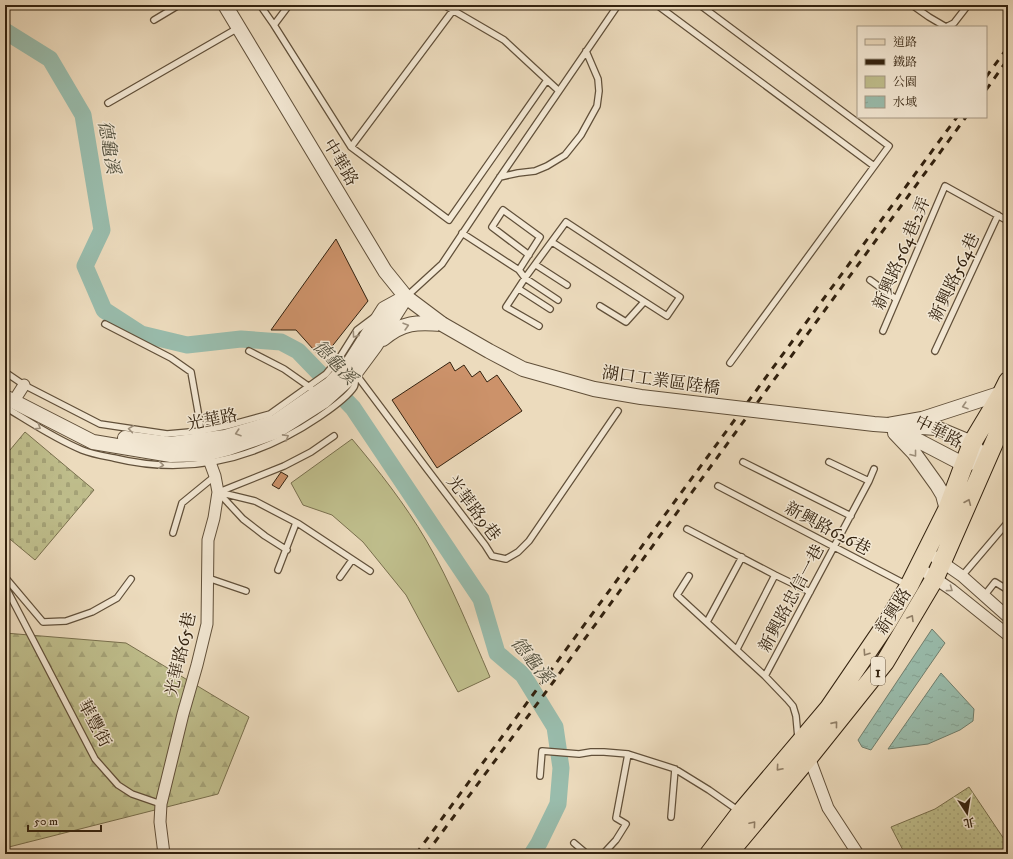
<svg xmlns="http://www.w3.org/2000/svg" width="1013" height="859" font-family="'IM FELL DW Pica','Noto Serif TC',serif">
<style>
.green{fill:#bfbe8c;stroke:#79704e}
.forest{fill:url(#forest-firs);stroke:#79704e}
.cemetery{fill:url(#cemetery-stones);stroke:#79704e}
.garden{fill:url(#garden-dots);stroke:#79704e}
.water{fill:url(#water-ripples);stroke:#707e6d}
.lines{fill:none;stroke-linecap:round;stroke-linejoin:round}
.river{stroke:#99bcac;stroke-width:17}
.building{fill:#cc926a;stroke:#33220f}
.service-casing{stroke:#61503a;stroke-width:8}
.minor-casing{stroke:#61503a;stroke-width:13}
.tertiary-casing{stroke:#61503a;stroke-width:16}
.primary-casing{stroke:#33220f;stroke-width:20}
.service{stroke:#f3e8d4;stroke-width:5.5}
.minor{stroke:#f3e8d4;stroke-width:11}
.tertiary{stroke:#f3e8d4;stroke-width:14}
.primary{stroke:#ecdbbd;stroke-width:18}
.rail{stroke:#33220f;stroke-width:3;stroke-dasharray:7 7;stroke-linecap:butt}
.tertiary-bridge-casing{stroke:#61503a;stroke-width:16;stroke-linecap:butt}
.tertiary-bridge{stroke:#f3e8d4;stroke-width:14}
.oneway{stroke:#9d8f7b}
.oneway2{stroke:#907e66}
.labels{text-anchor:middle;stroke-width:3;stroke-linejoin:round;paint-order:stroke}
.shield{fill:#f3e8d4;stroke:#6d5d4a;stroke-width:1}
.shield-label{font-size:16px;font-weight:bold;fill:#33220f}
.street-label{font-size:17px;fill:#33220f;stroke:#f3e8d4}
.water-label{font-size:18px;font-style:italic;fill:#52503e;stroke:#f3e8d4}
</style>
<defs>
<pattern id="forest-firs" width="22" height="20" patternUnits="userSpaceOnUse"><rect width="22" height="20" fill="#bfbe8c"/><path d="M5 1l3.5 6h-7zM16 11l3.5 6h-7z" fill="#a5a378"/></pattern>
<pattern id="cemetery-stones" width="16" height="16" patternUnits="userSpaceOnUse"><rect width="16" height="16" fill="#bfbe8c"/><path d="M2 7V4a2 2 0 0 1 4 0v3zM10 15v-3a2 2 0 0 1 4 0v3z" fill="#a5a378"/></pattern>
<pattern id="garden-dots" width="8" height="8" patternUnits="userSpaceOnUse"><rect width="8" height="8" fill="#bfbe8c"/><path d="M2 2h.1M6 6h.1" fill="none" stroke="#a5a378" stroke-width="1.8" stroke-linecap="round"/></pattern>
<pattern id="water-ripples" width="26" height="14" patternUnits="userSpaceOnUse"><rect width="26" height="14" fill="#99bcac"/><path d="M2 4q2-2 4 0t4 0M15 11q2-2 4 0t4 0" fill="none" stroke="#84a193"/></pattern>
</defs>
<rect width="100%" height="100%" fill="#ecdbbd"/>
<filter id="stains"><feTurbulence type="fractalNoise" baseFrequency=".005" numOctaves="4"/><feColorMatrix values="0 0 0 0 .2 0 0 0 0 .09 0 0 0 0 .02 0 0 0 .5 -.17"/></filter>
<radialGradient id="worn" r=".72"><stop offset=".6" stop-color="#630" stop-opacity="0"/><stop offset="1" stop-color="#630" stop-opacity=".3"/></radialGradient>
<path class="green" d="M352,439C379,471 405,504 426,540C451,583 470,631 490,677L458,692L406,595L363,542L332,515L303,505L291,483Z"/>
<path class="forest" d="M5,633L126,643L249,717L218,794L5,848Z"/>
<path class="cemetery" d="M25,432L94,490L35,560L5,535V456Z"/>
<path class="garden" d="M969,787L1008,845V854H905L891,827L935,809Z"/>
<path class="water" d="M932,629L945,643L871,750L862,747L858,740Z
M941,673L974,709L973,721L960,730L928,744L888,749Z"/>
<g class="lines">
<path class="river" d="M5,31L50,59L83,115L102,230L85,266L104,310L141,334L187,345L241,339L281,342L298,351L353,408L481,599L497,653L523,675L555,727L561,768L558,804L539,843L532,854"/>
</g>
<path class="building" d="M336,239L368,301L322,359L296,330H271Z
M450,362L455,371L464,365L472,377L480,371L487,382L497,375L522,411L437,468L392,400Z
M281,472L288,476L279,489L272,485Z"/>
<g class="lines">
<defs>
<path id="service" d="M260,5L274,25L351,147L449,220L547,80
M444,5L504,40L559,91
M657,5L874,166
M700,5L889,146L730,363
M912,5L929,17L946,27L954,23L968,5
M154,20L179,5
M274,25L289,5
M108,103L238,28
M351,147L457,5
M500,177L518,173L535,171L547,166L565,155L581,135L597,106L599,91L598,79L586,51
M462,233L519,270L525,278L558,300
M536,265L567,285
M519,270L540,237L503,210L492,227L529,255
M870,280L896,299
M519,289L550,309
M406,297L442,264L500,177L618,5
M600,306L626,322L644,302
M105,324L171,358L191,372L202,434
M539,326L506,307L525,278L566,222L680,297L667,316L552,242
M883,331L945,186L1008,221
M249,351L284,369L311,388
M935,351L998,215
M5,372L24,385L100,424L167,434L201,431L226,426L270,414L326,374L340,357L357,330L373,318
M355,373L427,469L485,545L492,556L506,559L518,552L529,541L618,411
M5,407C30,422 55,439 82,450C92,454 104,456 114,458C188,476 257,459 319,417C329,410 347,398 354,387C356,384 355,379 355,375
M743,462L851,516
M829,462L869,481
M718,486L907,585
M218,492L255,501L299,524L370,571
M218,492L243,519L265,536L287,550
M219,492L284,466L311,452L334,436
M687,529L775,575L810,592
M173,533L182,503L215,476
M278,570L296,523
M689,576L677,595L765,676L787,699L793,706L796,716L798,738
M962,576L1008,522
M5,577L43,622L66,621L92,612L117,598L131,579
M340,577L352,560
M208,578L246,591
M5,586L95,759L118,785L132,794L161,804
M984,596L995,582L1008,590
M707,622L742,557
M737,649L775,575
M765,676L869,481L874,469
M540,776L542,751L579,754L591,752H604L628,754L675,769L709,790L739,811
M671,817L675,769
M574,843L587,854
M603,854L616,840L626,824L616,818L628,754"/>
<path id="minor" d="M17,396L24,385
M926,551L962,576L1008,617
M918,567L952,590L1008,635
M809,757L828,808L858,854
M164,854L160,822L161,804L183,714L197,665L207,624L208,540L214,518L218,492L215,476L204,446"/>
<path id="tertiary" d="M225,5L385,271L406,297L442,324
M383,339C403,322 417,322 442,324
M5,397L93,442L171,455L206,454L229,448L275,432L324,401L355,373L375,346L406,297
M888,425L922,419L1002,393
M908,426L936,428L972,443L986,461
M894,428L963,464L974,462
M895,433L914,453L937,485L943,495L947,510
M125,438L170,444L225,437L275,422L330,384L349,364L384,309L404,298"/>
<path id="primary" d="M709,854L741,812L829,708L887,623L909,586L947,510L972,443L1002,393L1008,381
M728,854L809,757L885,662L935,578L1008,411"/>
</defs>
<use href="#service" class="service-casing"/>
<use href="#minor" class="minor-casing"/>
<use href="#tertiary" class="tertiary-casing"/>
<use href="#primary" class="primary-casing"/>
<use href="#service" class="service"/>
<use href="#minor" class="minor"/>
<use href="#tertiary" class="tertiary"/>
<use href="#primary" class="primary"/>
<path class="rail" d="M986,77L1008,47
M986,90L1008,59
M416,854L957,117
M426,854L554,681L966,117"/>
<defs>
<path id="tertiary-bridge" d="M442,324L489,351L523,369L594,389L641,397L874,424L888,425"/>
</defs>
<use href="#tertiary-bridge" class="tertiary-bridge-casing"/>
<use href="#tertiary-bridge" class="tertiary-bridge"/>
</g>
<defs><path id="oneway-chevron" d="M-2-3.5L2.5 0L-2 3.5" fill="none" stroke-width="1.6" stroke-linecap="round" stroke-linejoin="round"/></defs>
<g class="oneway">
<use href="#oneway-chevron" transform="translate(406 326) rotate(-16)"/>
<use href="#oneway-chevron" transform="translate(355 335) rotate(126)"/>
<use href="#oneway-chevron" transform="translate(965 406) rotate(163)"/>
<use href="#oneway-chevron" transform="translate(38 427) rotate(32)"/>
<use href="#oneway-chevron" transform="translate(131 429) rotate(-172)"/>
<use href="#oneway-chevron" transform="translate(238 433) rotate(162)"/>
<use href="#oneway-chevron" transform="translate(286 437) rotate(-29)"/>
<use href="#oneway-chevron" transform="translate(914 454) rotate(52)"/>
<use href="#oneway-chevron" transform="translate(161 465) rotate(6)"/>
<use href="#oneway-chevron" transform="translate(950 589) rotate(36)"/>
</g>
<g class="oneway2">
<use href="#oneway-chevron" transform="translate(968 502) rotate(-67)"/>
<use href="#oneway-chevron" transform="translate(911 618) rotate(-59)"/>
<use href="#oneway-chevron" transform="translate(866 653) rotate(124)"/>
<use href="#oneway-chevron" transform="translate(835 724) rotate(-51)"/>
<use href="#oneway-chevron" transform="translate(779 768) rotate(131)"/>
<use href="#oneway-chevron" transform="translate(753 824) rotate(-50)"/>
</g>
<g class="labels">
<rect class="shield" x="871" y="657" width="14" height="28" rx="3"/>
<g class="shield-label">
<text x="878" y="677">1</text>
</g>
<g class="street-label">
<text transform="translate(341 162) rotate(59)" y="6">中華路</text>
<text transform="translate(901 253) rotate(-67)" y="6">新興路564巷2弄</text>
<text transform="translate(954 277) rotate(-65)" y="6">新興路564巷</text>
<text transform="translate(661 380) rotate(8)" y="6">湖口工業區陸橋</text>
<text transform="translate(212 419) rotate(-11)" y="6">光華路</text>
<text transform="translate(939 431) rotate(27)" y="6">中華路</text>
<text transform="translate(474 508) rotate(53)" y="6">光華路9巷</text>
<text transform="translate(828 528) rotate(28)" y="6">新興路626巷</text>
<text transform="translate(791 598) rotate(-62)" y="6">新興路忠信一巷</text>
<text transform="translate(893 611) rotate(-58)" y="6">新興路</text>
<text transform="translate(180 654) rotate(-77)" y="6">光華路65巷</text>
<text transform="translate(95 723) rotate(62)" y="6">華豐街</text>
</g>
<g class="water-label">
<text transform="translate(109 147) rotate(80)" y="6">德龜溪</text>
<text transform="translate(335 362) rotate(46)" y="6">德龜溪</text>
<text transform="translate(532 660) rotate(51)" y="6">德龜溪</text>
</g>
</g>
<rect width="1013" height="859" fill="none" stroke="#ecdbbd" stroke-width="20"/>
<rect x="6" y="6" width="1001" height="847" fill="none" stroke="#33220f" stroke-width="2"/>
<rect x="10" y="10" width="993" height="839" fill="none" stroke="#33220f"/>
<rect x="857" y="26" width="130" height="92" fill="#f3e8d4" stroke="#a69985"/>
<rect x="865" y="39" width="20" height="6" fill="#ecdbbd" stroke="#a69985"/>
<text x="893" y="46" font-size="12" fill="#33220f">道路</text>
<rect x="865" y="59" width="20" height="6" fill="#33220f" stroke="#a69985"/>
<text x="893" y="66" font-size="12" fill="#33220f">鐵路</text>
<rect x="865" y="76" width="20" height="12" fill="#bfbe8c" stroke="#a69985"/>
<text x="893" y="86" font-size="12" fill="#33220f">公園</text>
<rect x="865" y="96" width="20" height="12" fill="url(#water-ripples)" stroke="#a69985"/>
<text x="893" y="106" font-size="12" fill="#33220f">水域</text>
<g transform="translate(967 813) rotate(168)" stroke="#f3e8d4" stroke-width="3" paint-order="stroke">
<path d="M0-3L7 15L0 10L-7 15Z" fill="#33220f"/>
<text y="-6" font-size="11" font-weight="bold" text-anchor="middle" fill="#33220f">北</text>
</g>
<path d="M28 825v6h73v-6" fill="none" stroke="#33220f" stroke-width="2"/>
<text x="34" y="825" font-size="12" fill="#33220f" stroke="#f3e8d4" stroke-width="3" paint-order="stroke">50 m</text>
<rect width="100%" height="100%" filter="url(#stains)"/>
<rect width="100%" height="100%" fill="url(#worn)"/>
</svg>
